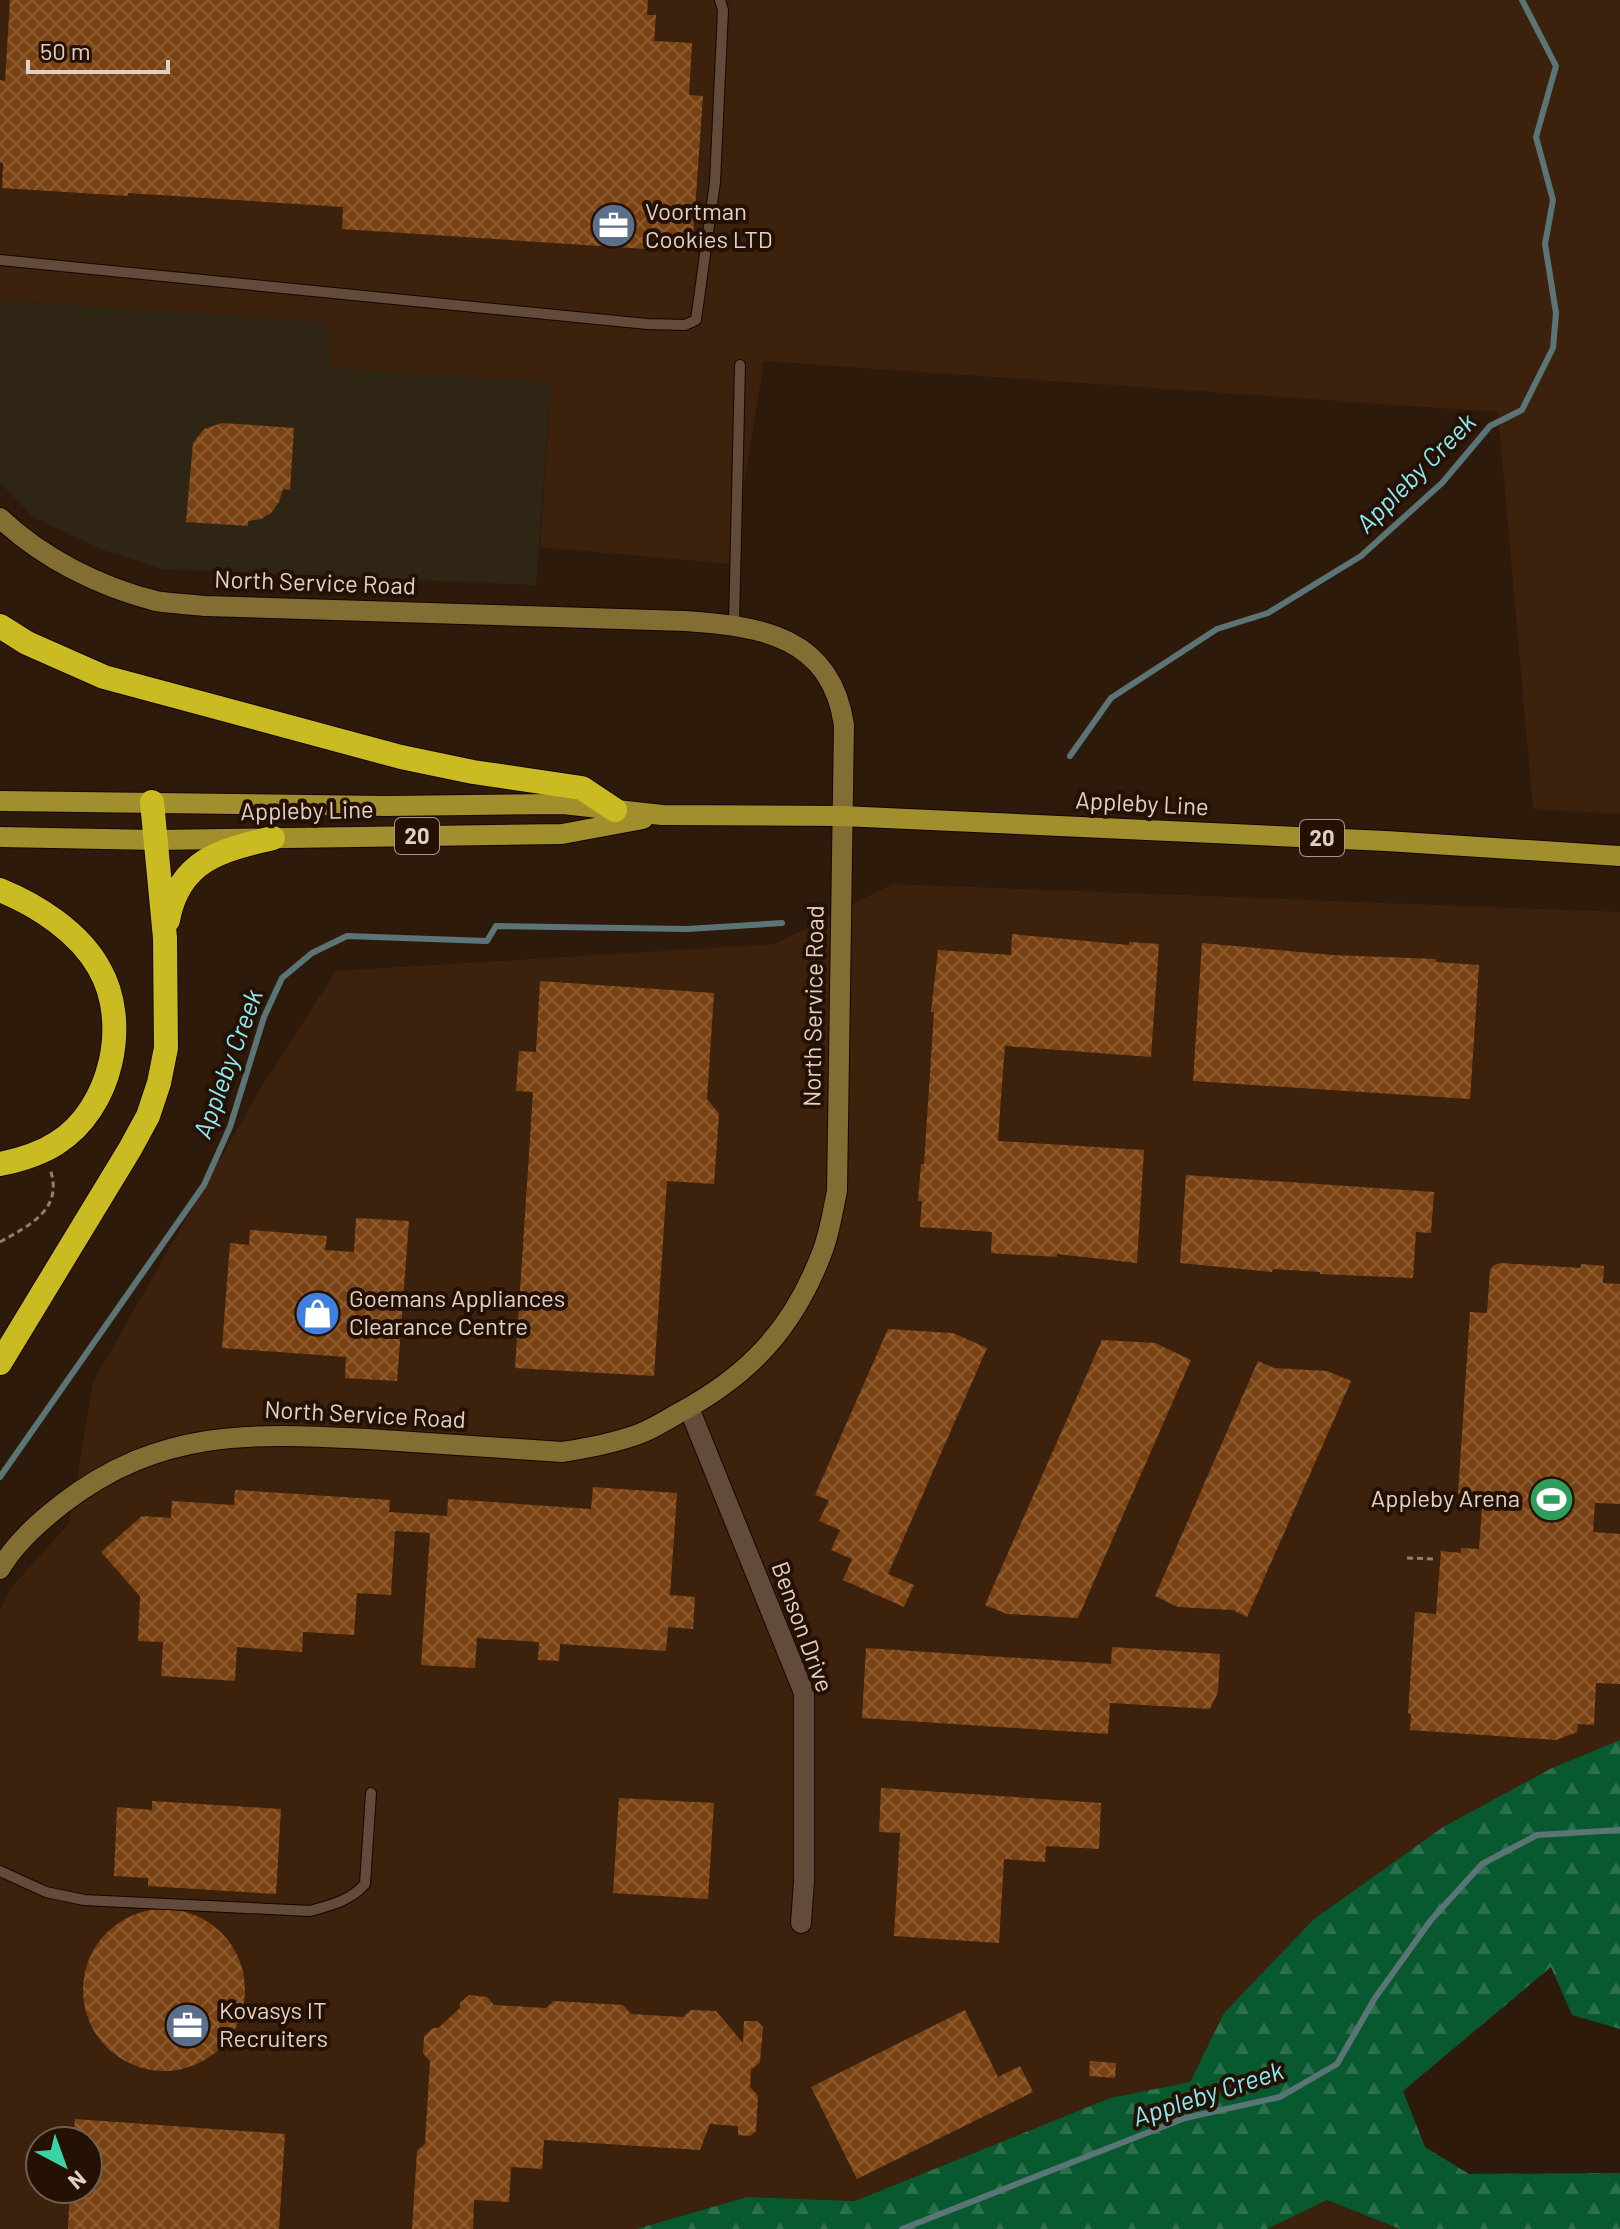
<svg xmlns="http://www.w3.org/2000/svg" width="1620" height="2229" font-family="Barlow,sans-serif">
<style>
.commercial{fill:#2e2515}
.built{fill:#3c210d;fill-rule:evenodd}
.forest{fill:url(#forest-firs)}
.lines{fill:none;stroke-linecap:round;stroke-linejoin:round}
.stream{stroke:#5b7576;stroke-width:6}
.building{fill:url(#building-cross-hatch)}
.lane-casing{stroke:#160500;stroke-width:12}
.street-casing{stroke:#160500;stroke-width:22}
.secondary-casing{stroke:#160500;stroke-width:22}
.primary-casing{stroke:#160500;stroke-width:22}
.highway-casing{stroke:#160500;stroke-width:26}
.path{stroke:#8f7e72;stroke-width:3;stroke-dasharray:6 4;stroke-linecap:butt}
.lane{stroke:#624b3a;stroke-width:10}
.street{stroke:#624b3a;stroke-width:20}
.secondary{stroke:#826d33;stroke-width:20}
.primary{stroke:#a18e2c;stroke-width:20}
.highway{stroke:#cbbb23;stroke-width:24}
.labels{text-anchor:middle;stroke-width:8;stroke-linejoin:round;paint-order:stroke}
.shield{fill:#241103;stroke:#a8978d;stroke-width:2}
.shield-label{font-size:22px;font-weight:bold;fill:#e0d1c8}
.poi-label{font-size:24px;fill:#e0d1c8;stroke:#241103;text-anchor:start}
.street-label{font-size:24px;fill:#e0d1c8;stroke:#241103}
.water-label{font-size:26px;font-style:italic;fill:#8ceaf6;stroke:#241103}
</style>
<defs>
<pattern id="forest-firs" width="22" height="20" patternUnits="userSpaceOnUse" patternTransform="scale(2)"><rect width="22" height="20" fill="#085830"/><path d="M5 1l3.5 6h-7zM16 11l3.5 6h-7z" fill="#2c6f4c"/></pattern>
<pattern id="building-cross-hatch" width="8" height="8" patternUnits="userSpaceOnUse" patternTransform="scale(2)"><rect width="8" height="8" fill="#7a4212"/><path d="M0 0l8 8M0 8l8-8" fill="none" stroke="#8d5c33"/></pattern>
</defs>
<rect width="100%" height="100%" fill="#2e1a0b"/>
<path class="commercial" d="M0,300L326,322L333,368L551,382L536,585L161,569L100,549L32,516L0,483Z"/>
<path class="built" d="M0,0H1620V814L1533,809L1498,412L764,361L731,564L540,547L551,382L332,368L326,322L0,300Z
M892,884L1620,912V1740L1552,1768L1443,1827L1314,1919L1224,2013L1190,2082L1110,2098L855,2201L747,2197L636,2229H0V1611L10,1589L70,1522L93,1382L260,1089L336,971L775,944ZM40,2141H88V2189H40Z
M1327,2200L1400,2229H1267Z"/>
<path class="forest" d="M1620,1740V2029L1572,2015L1551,1967L1403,2091L1425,2147L1469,2174L1620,2173V2229H1400L1327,2200L1267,2229H636L747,2197L855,2201L1110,2098L1190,2082L1224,2013L1314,1919L1443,1827L1552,1768Z"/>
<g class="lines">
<path class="stream" d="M1070,756L1111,698L1217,629L1268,613L1361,556L1442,483L1490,426L1522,410L1553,348L1556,313L1545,244L1553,200L1536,137L1556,66L1522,0
M0,1477L204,1185L230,1127L264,1017L282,978L312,953L347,936L487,941L496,926L687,929L782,923
M902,2229L1185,2118L1280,2097L1337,2064L1375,1998L1431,1920L1482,1864L1537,1835L1620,1830"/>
</g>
<path class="building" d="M10,0H648L647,15H656L654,41L692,43L689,95L703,96L692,252L342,229L343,207L128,193V196L2,188L3,163L0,162V80L5,81Z
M222,423L294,428L290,490L283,489L279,502L271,513L261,519L248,521V526L186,522L193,443L204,429Z
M1012,934L1129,945V942L1159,944L1151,1057L1005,1046L1002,1083L998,1141L1144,1150L1137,1263L1057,1254V1257L991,1253L992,1232L920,1227L922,1201H918L921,1164H924L934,1012H931L938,950L1011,955Z
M1202,943L1332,955L1436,959V962L1479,965L1470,1099L1193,1081Z
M540,981L714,993L707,1099L719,1114L714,1184L667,1181L654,1376L515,1368L533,1092L516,1091L519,1051L536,1052Z
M1186,1175L1434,1192L1431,1233L1416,1232L1413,1278L1320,1274V1272L1273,1269L1272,1272L1180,1263Z
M356,1218L409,1221L397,1381L345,1378L346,1357L222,1348L230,1243L249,1245L250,1230L327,1236L325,1250L354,1252Z
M1500,1263L1581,1268V1264L1604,1266L1603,1283L1620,1284V1504L1595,1503L1593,1532L1620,1534V1684L1596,1683L1594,1725L1578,1724L1577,1732L1556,1740L1410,1730L1411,1714L1408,1713L1415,1612L1436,1614L1441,1551L1461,1553V1548L1479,1549L1483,1495L1458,1494L1470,1312L1487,1313L1490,1270L1494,1265Z
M888,1329L953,1333L987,1348L888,1574L914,1585L904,1607L843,1580L852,1559L831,1550L840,1530L819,1521L829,1500L815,1495Z
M1102,1340L1155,1343L1191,1360L1078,1618L1007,1614L985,1605Z
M1258,1361L1274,1368L1327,1371L1351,1381L1247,1617L1233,1610L1178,1607L1155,1596Z
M593,1487L677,1493L670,1595L695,1597L693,1629L668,1627L666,1651L560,1644L559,1661L538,1660L539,1642L477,1638L475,1668L421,1665L430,1533L395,1531L391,1595L357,1593L354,1635L303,1632L302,1652L237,1647L235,1681L161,1676L163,1642L138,1641L140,1596L101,1552L142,1516L171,1518L172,1501L234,1505L235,1490L390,1500L389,1512L447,1516L448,1499L591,1509Z
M1112,1647L1220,1654L1218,1692L1210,1709L1110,1703L1108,1734L862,1718L866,1648L1111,1664Z
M881,1788L1101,1803L1099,1849L1046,1846L1045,1862L1004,1859L999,1943L894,1936L900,1833L879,1832Z
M619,1798L714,1803L708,1899L613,1893Z
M152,1801L281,1809L276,1894L148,1886V1878L114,1876L117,1807L152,1810Z
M83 1990a81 81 0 1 1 162 0a81 81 0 1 1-162 0Z
M469,1995L487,1997L494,2005L546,2008L554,2001L623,2005L631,2014L683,2017L691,2010L716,2011L743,2043L744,2021H757L763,2027L760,2062L751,2070L750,2087L758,2096L756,2131L750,2136L738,2135V2126L710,2124L700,2150L544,2140L542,2169L511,2167L509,2202L474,2200L473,2229H412L417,2151L425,2144L430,2061L423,2053L424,2036L433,2028H438L460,2008V2003Z
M965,2010L998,2077L1020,2066L1033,2092L857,2179L811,2087Z
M1090,2061L1116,2063L1115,2078L1089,2076Z
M75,2119L285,2134L279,2229H68L70,2189H88V2141H73Z"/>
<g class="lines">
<defs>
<path id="lane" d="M0,260L647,324L685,325L696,320L715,182L723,10L720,0
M734,624L740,365
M0,1871L46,1892L84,1900L310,1911C331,1905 350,1901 365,1884L371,1793"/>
<path id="street" d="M689,1408L804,1693V1881L801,1923"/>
<path id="secondary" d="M0,518C42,558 100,587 156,601C172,604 189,604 205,606L685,621C760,626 831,636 844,725L837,1191C833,1210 830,1231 823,1250C794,1328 750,1375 677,1414C665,1421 652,1429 639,1434C614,1443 589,1448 562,1452C498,1448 433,1443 368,1439C251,1433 161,1428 62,1504C39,1522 15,1543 0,1569"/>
<path id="primary" d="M0,801L386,806L563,804L662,815L842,816L1386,841L1620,856
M0,837L156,840L562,834L643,819"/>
<path id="highway" d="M0,626L27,643L104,677L401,757L473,772L582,788L615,810
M0,890C37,905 79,932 99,968C131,1023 111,1109 57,1143C40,1154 20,1160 0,1164
M168,920C179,860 221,850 273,838
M0,1363L130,1149L148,1116L159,1083L166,1048L165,938L152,802"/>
</defs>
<use href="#lane" class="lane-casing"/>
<use href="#street" class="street-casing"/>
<use href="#secondary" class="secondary-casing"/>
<use href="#primary" class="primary-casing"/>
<use href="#highway" class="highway-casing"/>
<path class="path" d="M0,1242C30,1225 64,1209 50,1169
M1407,1558L1434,1559"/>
<use href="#lane" class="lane"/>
<use href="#street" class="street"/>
<use href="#secondary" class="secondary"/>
<use href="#primary" class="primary"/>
<use href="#highway" class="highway"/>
</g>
<defs>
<symbol id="office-disc" viewBox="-11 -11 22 22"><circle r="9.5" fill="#5c6f8a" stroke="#241103"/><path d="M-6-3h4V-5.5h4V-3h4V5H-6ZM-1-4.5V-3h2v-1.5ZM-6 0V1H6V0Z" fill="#fff"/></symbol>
<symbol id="shop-disc" viewBox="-11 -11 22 22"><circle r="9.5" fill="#3f7fe0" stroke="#241103"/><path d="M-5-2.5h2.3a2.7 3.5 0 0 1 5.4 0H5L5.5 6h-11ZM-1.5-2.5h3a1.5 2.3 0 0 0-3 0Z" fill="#fff"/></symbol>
<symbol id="stadium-disc" viewBox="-11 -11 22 22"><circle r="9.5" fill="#2e9e5b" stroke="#241103"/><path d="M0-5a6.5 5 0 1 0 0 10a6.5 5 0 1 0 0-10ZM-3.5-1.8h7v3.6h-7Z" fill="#fff"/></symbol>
</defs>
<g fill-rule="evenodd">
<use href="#office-disc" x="588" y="200" width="51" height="51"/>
<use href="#shop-disc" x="292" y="1288" width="51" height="51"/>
<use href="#stadium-disc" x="1526" y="1474" width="51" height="51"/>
<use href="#office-disc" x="162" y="2000" width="51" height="51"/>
</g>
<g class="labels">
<g class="shield">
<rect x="395" y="818" width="44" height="36" rx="6"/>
<rect x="1300" y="820" width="44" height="36" rx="6"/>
</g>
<g class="shield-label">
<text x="417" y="844">20</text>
<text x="1322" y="846">20</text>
</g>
<g class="poi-label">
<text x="645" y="220">Voortman<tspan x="645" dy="28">Cookies LTD</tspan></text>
<text x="349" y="1307">Goemans Appliances<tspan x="349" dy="28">Clearance Centre</tspan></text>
<text x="1520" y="1507" text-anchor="end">Appleby Arena</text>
<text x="219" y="2019">Kovasys IT<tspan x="219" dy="28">Recruiters</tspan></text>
</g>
<g class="street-label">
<text transform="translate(315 583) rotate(2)" y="8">North Service Road</text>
<text transform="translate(1142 804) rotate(3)" y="8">Appleby Line</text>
<text transform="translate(307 811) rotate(-1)" y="8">Appleby Line</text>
<text transform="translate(814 1006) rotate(-89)" y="8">North Service Road</text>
<text transform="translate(365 1415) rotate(3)" y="8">North Service Road</text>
<text transform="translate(802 1627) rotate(70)" y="8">Benson Drive</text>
</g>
<g class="water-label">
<text transform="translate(1416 473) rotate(-45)" y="9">Appleby Creek</text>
<text transform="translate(228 1064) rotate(-70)" y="9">Appleby Creek</text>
<text transform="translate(1208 2094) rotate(-18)" y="9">Appleby Creek</text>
</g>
</g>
<g transform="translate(64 2165) rotate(139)"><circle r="38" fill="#241103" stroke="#6f5e52" stroke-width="2"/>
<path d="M0-6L14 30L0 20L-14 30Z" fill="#39d4a5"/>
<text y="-12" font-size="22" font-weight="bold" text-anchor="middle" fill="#e0d1c8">N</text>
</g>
<path d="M28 60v12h140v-12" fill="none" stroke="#e0d1c8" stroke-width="4"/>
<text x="40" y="60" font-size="24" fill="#e0d1c8" stroke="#241103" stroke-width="6" paint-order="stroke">50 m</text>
</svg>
